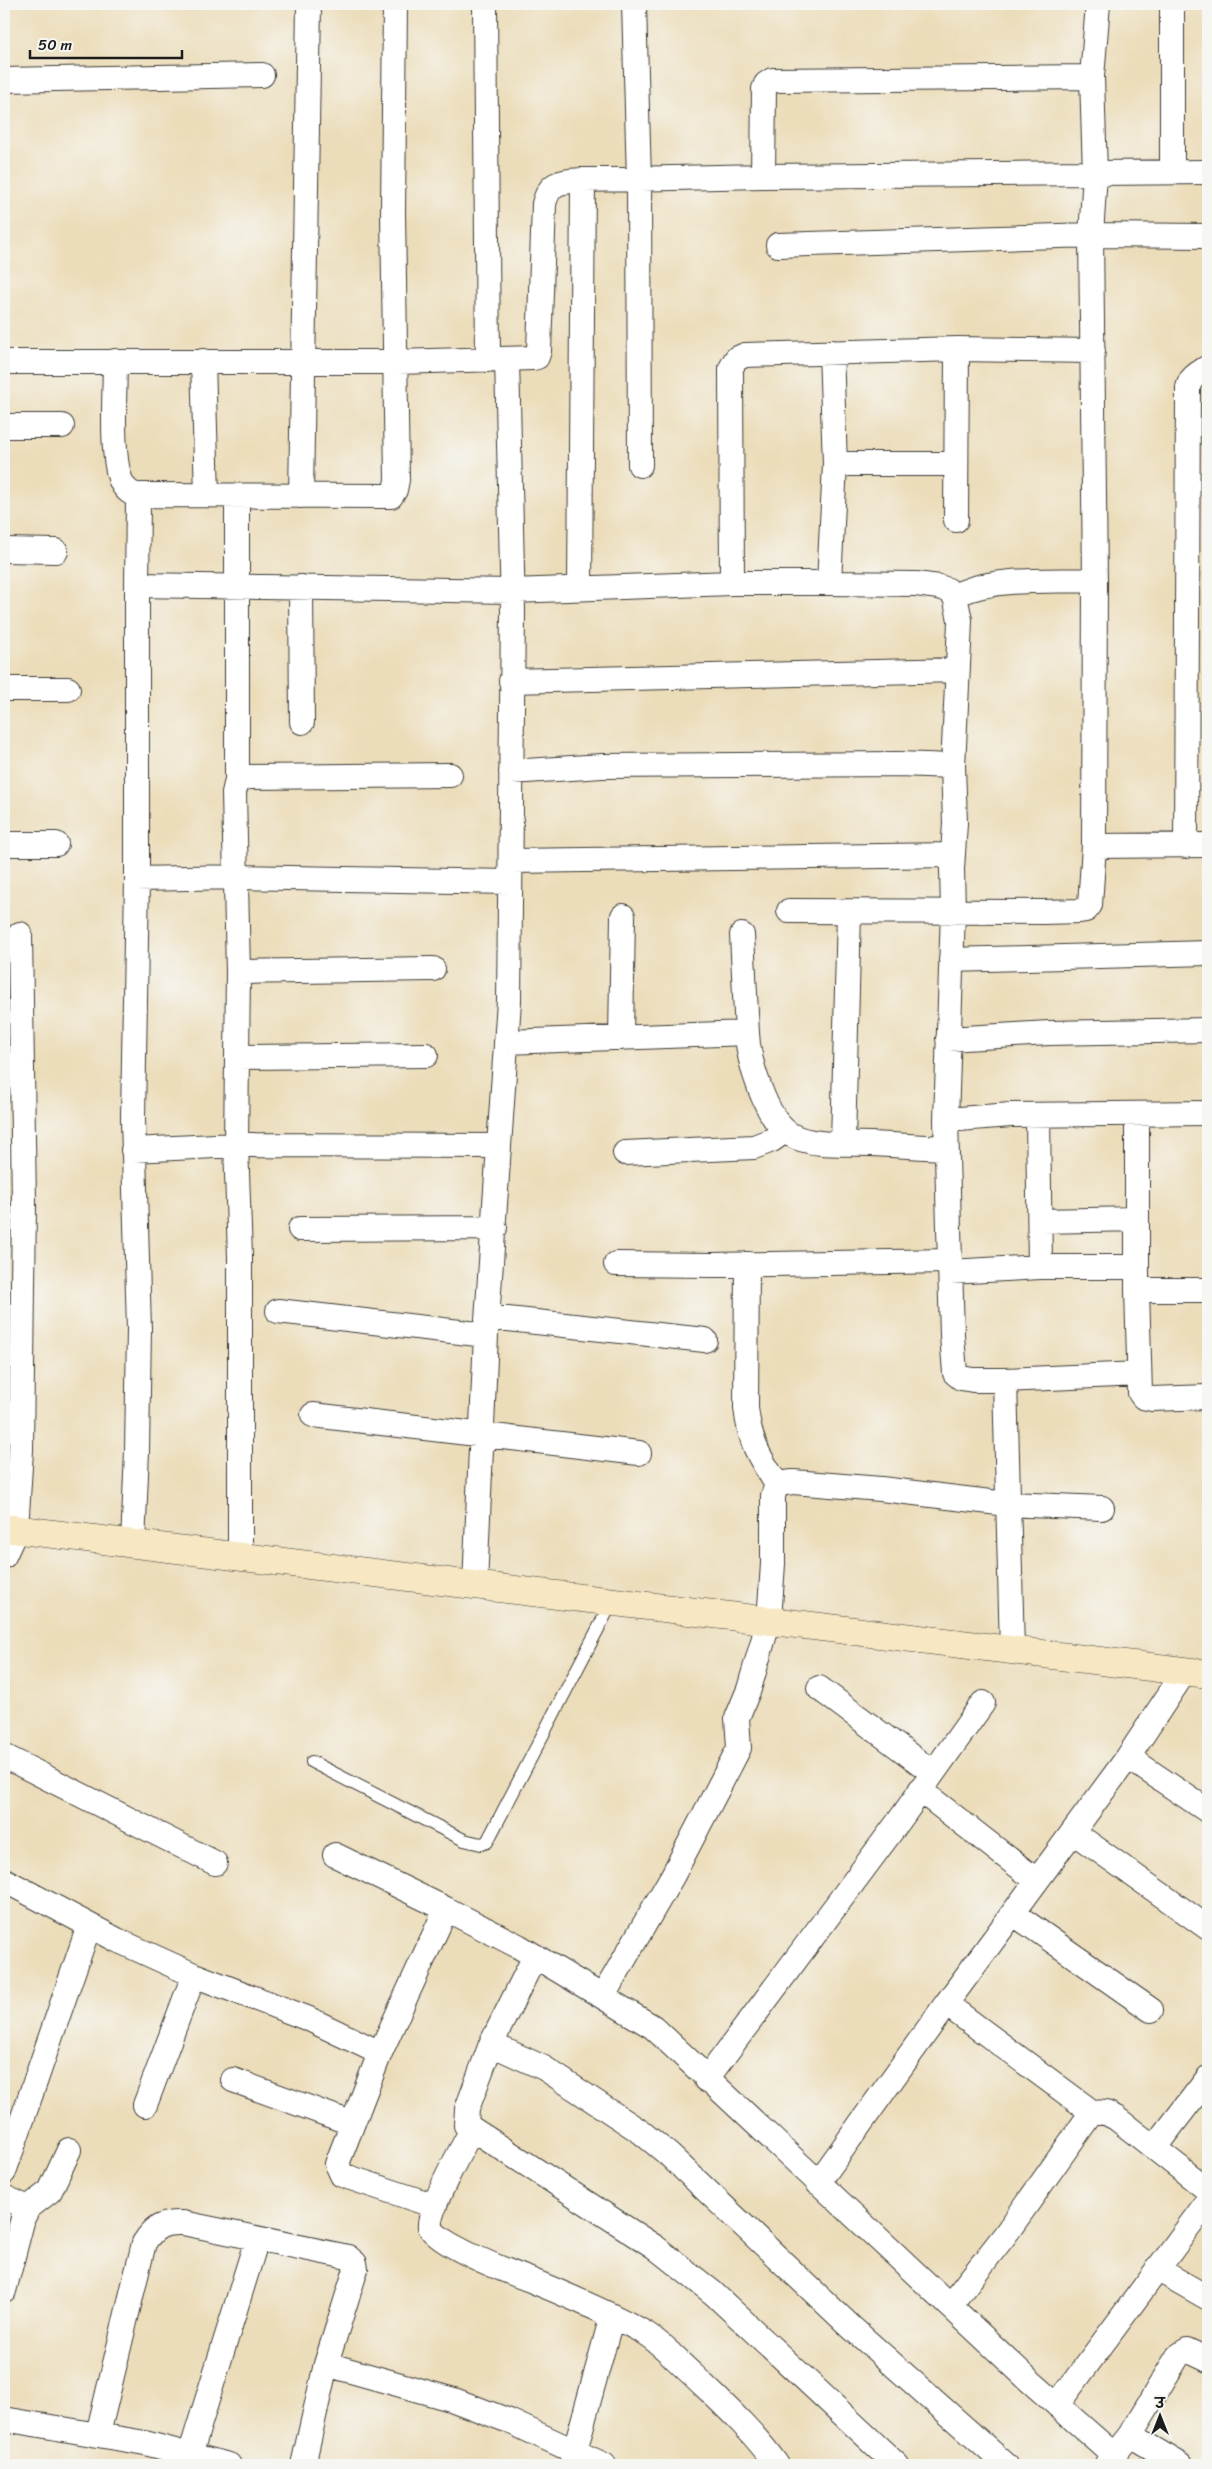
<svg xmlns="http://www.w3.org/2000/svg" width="1212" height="2469" font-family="Sriracha,'Playpen Sans Deva',sans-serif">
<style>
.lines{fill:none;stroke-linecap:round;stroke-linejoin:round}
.lane-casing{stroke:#3b3934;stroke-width:14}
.street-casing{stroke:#3b3934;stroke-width:26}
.secondary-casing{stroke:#3b3934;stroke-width:29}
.lane{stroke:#fff;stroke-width:12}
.street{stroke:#fff;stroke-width:24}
.secondary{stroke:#f7e8c3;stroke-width:28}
</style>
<rect width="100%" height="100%" fill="#f6f6f2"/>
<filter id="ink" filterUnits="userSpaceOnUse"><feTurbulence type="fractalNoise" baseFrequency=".02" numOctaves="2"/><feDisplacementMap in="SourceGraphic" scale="10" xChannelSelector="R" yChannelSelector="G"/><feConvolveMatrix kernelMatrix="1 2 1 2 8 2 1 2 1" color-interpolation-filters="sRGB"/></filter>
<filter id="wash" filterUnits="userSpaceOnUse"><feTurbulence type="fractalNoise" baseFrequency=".0096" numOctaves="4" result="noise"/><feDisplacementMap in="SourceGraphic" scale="20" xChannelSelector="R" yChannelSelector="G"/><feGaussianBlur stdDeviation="1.12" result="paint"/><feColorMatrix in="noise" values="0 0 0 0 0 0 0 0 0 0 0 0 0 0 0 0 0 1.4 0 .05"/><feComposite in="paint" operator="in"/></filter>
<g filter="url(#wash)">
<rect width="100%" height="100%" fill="#ecddba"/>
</g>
<g filter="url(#ink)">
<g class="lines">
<defs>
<path id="lane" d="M312,1762L464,1840L481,1844L487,1842L612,1602"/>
<path id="street" d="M485,4L488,360
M634,4L639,179L640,465
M4,80L262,75
M1172,172V4
M763,176L764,89L766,84L772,80L1092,77
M778,245L1091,235L1208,236
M115,361C115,390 110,459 122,483C126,491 131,493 139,497
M203,361L207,495
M4,362H397L533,358L537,357L539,351L544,204C550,180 562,182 583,180
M4,426H62
M835,464H956
M301,496L309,4
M956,520L957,349
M4,550L56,551
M732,583L731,368L736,359L745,355L957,349L1093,351
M829,583L835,464L831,352
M137,585L138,502L141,495L384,496H391L395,490L397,480L393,213L395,4
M301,587L302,722
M580,587L583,180L763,176L1208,172
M955,596C989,576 1055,582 1095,580
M511,681L957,670
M4,689H68
M511,772L602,766L898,764L953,766
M450,775L249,777L237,780L234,793L238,972L236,1145L499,1146
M237,780V496
M4,844H56
M1094,846L1208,845
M1186,846L1188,388C1190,377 1199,373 1208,367
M511,861L953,855
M137,879L237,877L510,882
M789,911L1043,912L1080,911L1086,910L1090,905L1094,846L1095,580L1091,235L1095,174L1092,77L1098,4
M742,935L747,1033
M951,960L1208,953
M238,972L433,969
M621,1038L623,916
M948,1039L1049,1033L1208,1030
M506,1042L747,1033C748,1060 766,1121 791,1135C813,1147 846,1143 870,1144C895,1145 921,1147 946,1148
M237,1057L426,1055
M1137,1114V1290L1140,1393L1143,1397L1152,1399L1208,1397
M1038,1115L1040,1267
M946,1120L1011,1115L1208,1113
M843,1143L849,912
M133,1150L236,1145L240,1256V1557
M625,1153L754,1147L772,1140L785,1131
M1041,1221L1137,1219
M300,1229L495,1228
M616,1264L712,1265L950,1261
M747,1264L746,1408C750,1442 758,1456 777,1484
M950,1272L1040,1267H1137
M1137,1290H1208
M278,1311L486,1335
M489,1317L705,1340
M1005,1380L1012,1650
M313,1415L639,1453
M133,1544L137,1451L139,1329L133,1119L137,879V585L512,591L732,583H829L916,584L939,587L948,590L955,596L960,620L959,645L953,766L955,823L952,869L953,911L946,1120L952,1335L955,1373L961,1378L973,1380H1005L1139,1374
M4,1556L16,1530L21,1450L24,1204L20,934
M475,1585L486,1335L509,1001L513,611L507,359
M819,1688L932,1772
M4,1756L215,1863
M1128,1757L1208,1811
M920,1790L1036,1880
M1073,1832L1208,1928
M335,1855L446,1909
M4,1880L117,1940L194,1975L309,2019L380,2053
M1014,1914L1151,2010
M535,1956L491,2044L467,2109L466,2125L655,2247L713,2293L897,2465
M603,1996L673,1875L739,1748L737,1718L749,1689L769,1620L773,1564V1496L777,1484L793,1482L881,1489L1007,1504L1102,1508
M946,2004L1128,1757L1185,1671
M491,2044L544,2068L641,2132L668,2154L852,2328L1006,2465
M233,2080L351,2123
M706,2080L899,1821L983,1703
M145,2105L194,1975
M472,2130C463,2146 426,2213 430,2227C435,2244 514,2274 533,2281C570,2297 608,2312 643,2332C661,2342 676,2360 692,2374C722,2403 753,2431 777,2465
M1155,2147L1208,2078
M4,2172L89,1926
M818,2183L946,2004L1092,2112L1106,2113L1116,2118L1208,2190
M4,2197L28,2208
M435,2206L342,2175L337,2164L380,2053L446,1909L518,1946L653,2027L1030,2381L1114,2455L1106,2465
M1157,2269L1208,2298
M4,2291L23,2218L28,2208L50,2191L69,2150
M950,2305L1005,2235L1092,2112
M326,2364L454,2400L509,2421L604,2465
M1057,2405L1208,2201
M4,2419L145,2443L229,2465
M98,2434L144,2243C154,2227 163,2222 183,2223L348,2257L355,2263L356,2269L326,2364L303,2465
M1130,2435L1181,2465
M190,2455L257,2239
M1114,2455L1130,2435L1178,2356L1187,2350L1208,2360
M571,2465L612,2316"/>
<path id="secondary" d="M4,1528L1208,1674"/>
</defs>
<use href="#lane" class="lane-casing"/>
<use href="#street" class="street-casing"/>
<use href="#secondary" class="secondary-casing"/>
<use href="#lane" class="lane"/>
<use href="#street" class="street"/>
<use href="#secondary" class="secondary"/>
</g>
</g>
<rect width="1212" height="2469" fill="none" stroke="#f6f6f2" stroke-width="20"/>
<g transform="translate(1160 2416)" stroke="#f6f6f2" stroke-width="4" paint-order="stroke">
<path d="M0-4L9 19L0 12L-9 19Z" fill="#1c1c1c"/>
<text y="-8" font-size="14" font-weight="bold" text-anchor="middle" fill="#1c1c1c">उ</text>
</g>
<path d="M30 50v8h152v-8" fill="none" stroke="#1c1c1c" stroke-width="2.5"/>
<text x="38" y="50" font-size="15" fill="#1c1c1c" stroke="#f6f6f2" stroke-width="4" paint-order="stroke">50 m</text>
</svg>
